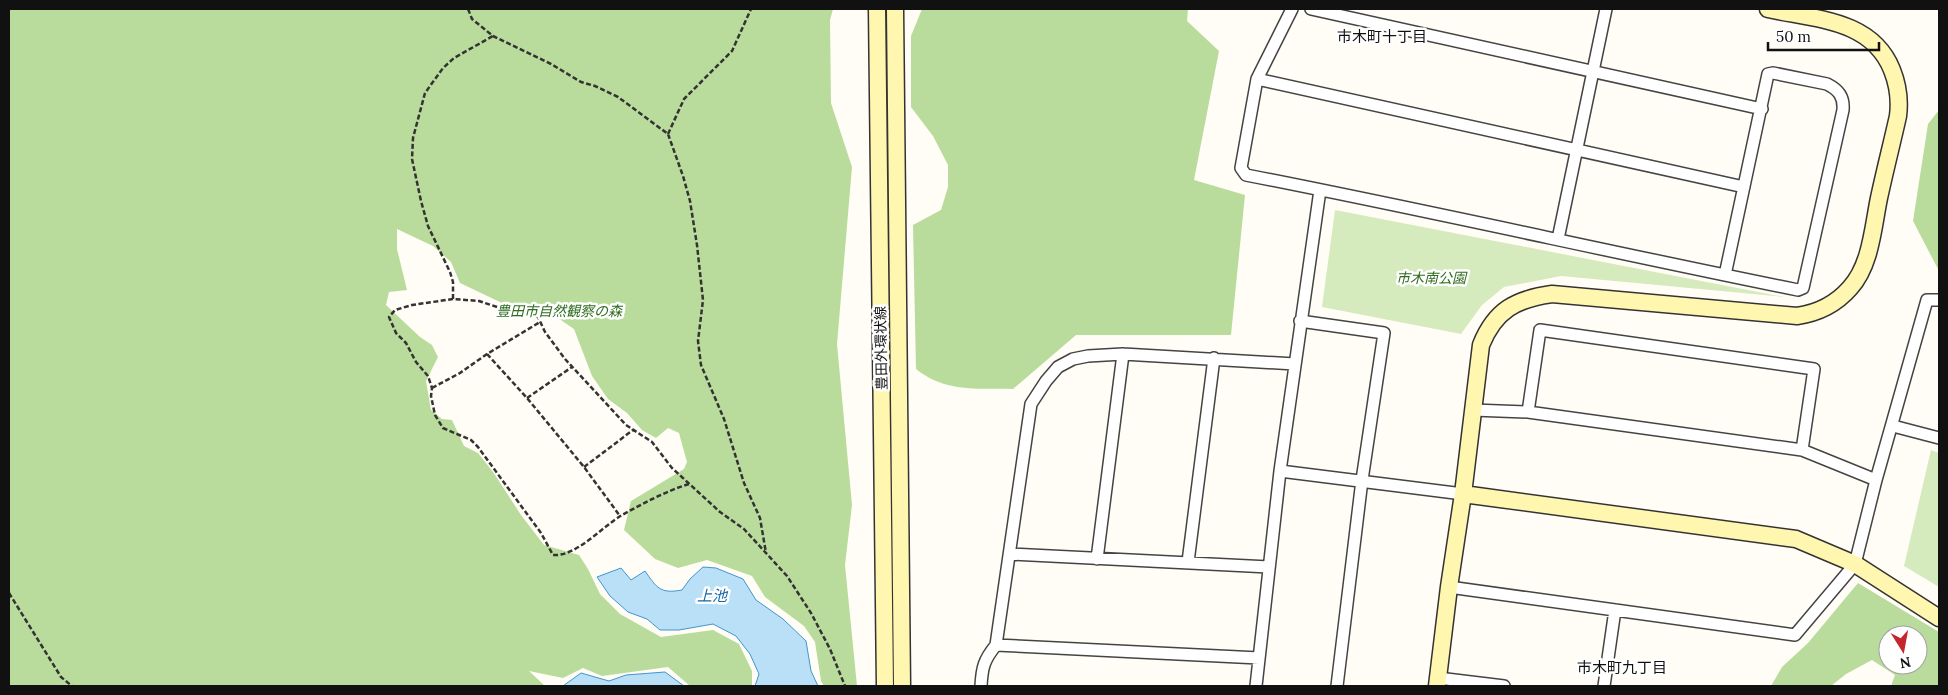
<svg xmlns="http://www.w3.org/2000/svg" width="1948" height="695" font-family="Lora,'Noto Sans JP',serif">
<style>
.green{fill:#d5ebbd}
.forest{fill:#b9dc9c;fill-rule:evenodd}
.water{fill:#b9e0f7;stroke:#3f96cf}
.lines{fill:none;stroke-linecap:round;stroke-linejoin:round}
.street-casing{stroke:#444;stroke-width:14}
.secondary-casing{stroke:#333;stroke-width:19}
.path{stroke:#333;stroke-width:2.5;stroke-dasharray:5 2.5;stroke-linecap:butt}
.street{stroke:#fff;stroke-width:11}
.secondary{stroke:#fff6b0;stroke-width:16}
.labels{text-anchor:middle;stroke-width:5;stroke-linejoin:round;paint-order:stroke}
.park-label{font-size:14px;font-style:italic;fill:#2f6b1f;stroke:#fff}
.street-label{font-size:14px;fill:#111;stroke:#fff}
.neighbourhood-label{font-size:15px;fill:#111;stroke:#fff}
.water-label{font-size:15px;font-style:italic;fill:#1768a6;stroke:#fff}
</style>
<rect width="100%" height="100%" fill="#fffdf5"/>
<path class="green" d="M1335,210L1784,297L1561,276L1504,287L1482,305L1461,334L1322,307Z
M1931,450L1939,453V587L1904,566Z"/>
<path class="forest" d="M9,9H833L830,20L831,103L852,167L837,344L852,505L845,565L857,686H824L821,681L815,642L804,626L765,597L752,576L707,560L678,568L655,559L624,530L631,501L684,469L687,462L679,433L668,428L656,438L642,430L627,413L608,399L592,376L574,329L555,316L502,303L460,283L451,262L433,246L397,229V249L407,290L389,292L386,305L420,337L432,345L438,357L426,381L431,410L442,419L452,420L464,446L478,453L493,472L521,515L544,545L579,555L588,569L600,594L620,614L661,637L713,630L739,644L752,671V686H690L668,667L602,676L583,668L563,678L529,671L545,686H9Z
M922,9H1188L1187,21L1219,51L1194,180L1245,195L1231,335H1076L1013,389C977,388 946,393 916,369L913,225L941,210L948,187V165L933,136L911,107V36Z
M1939,110V271L1913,221L1928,124Z
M1858,583L1939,632V686H1891L1895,675L1872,660L1846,674L1831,686H1771L1782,667L1808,643ZM1888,635H1918V665H1888Z"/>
<path class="water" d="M703,567L716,568L743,579L756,600L783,619L806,641L811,671L818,686H755L759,674L750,654L736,636L713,624L679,630H660L647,619L628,612L610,596L597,577L621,568L631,580L645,571C657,588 660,594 682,590L690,579Z
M665,672L684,686H563L581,673L609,681L626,675Z"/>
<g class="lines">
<defs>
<path id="street" d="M1292,9L1257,79L1241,168L1246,175C1431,211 1614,253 1798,290L1803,288L1843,110C1844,97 1839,90 1827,84L1773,73L1768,74L1725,275
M1311,9L1762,109
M1257,79L1744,187
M1558,239L1606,9
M1300,321L1384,333L1362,480L1337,686
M1473,410L1528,412L1802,450L1876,480
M1528,412L1540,330L1814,369L1802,450
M1893,426L1939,438
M1280,471L1463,494
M1010,554L1269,567
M1097,559L1123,354
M1188,562L1214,358
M1449,587L1795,635L1855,564L1876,480L1927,300H1939
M996,645L1259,658
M1438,678L1504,686
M981,686C982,667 984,660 996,645L1031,404L1046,381L1058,367L1073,359L1088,356L1123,354L1295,364
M1256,686L1280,471L1320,190
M1604,686L1615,610"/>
<path id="secondary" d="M877,9L885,686
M895,9L902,686
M1463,494L1796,539L1855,564L1939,618
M1437,686L1449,587L1463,494L1481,345C1495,310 1516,299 1552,294L1797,316C1818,313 1836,304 1850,288C1871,265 1873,227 1879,198C1885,170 1892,143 1898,116C1900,100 1898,85 1892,70C1872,19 1814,19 1768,9"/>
</defs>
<use href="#street" class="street-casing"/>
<use href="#secondary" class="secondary-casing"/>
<path class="path" d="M468,9L472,19L493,36L551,64L581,82L595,86L618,97L668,134
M668,134L683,176L690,201L697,245L703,300L698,341L701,365L724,419L744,483L760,518L766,553
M668,134L684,99L732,51L751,9
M453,299V282L450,272L428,226L421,201L412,159L413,138L425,93L443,68L454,58L493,36
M487,354L527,398L584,467L620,516
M432,388L460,373L487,354L540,322
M527,398L572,367
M584,467L633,430
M689,484C666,491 644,503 622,515C603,526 576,557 553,555L541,533L478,447L471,440L443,428L435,415L431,396L432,388L428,376L416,362L406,343L396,333L389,317L395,310L412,305L453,299L479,301L500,308L519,310L538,317L545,332L565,359L626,425L652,442L672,468L720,512L744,529L787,576L811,613L830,649L845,686
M9,593L61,677L72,686"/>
<use href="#street" class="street"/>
<use href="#secondary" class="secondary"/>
</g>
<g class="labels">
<g class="park-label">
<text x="1431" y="283">市木南公園</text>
<text x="559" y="316">豊田市自然観察の森</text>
</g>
<g class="street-label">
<text transform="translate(881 348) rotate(-91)" y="5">豊田外環状線</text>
</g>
<g class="neighbourhood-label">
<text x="1382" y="42">市木町十丁目</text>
<text x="1622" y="673">市木町九丁目</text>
</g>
<g class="water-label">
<text x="712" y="601">上池</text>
</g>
</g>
<rect width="1948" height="695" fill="none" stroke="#111111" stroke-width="20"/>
<g transform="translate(1903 650) rotate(169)"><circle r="24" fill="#ffffff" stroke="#a0a0a0"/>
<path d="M0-4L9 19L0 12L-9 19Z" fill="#c4262e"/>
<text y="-8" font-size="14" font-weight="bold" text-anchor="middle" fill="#111111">N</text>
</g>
<path d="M1768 42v8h111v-8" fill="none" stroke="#111111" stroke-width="2.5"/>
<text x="1776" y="42" font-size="15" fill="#111111" stroke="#ffffff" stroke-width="4" paint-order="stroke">50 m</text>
</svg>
